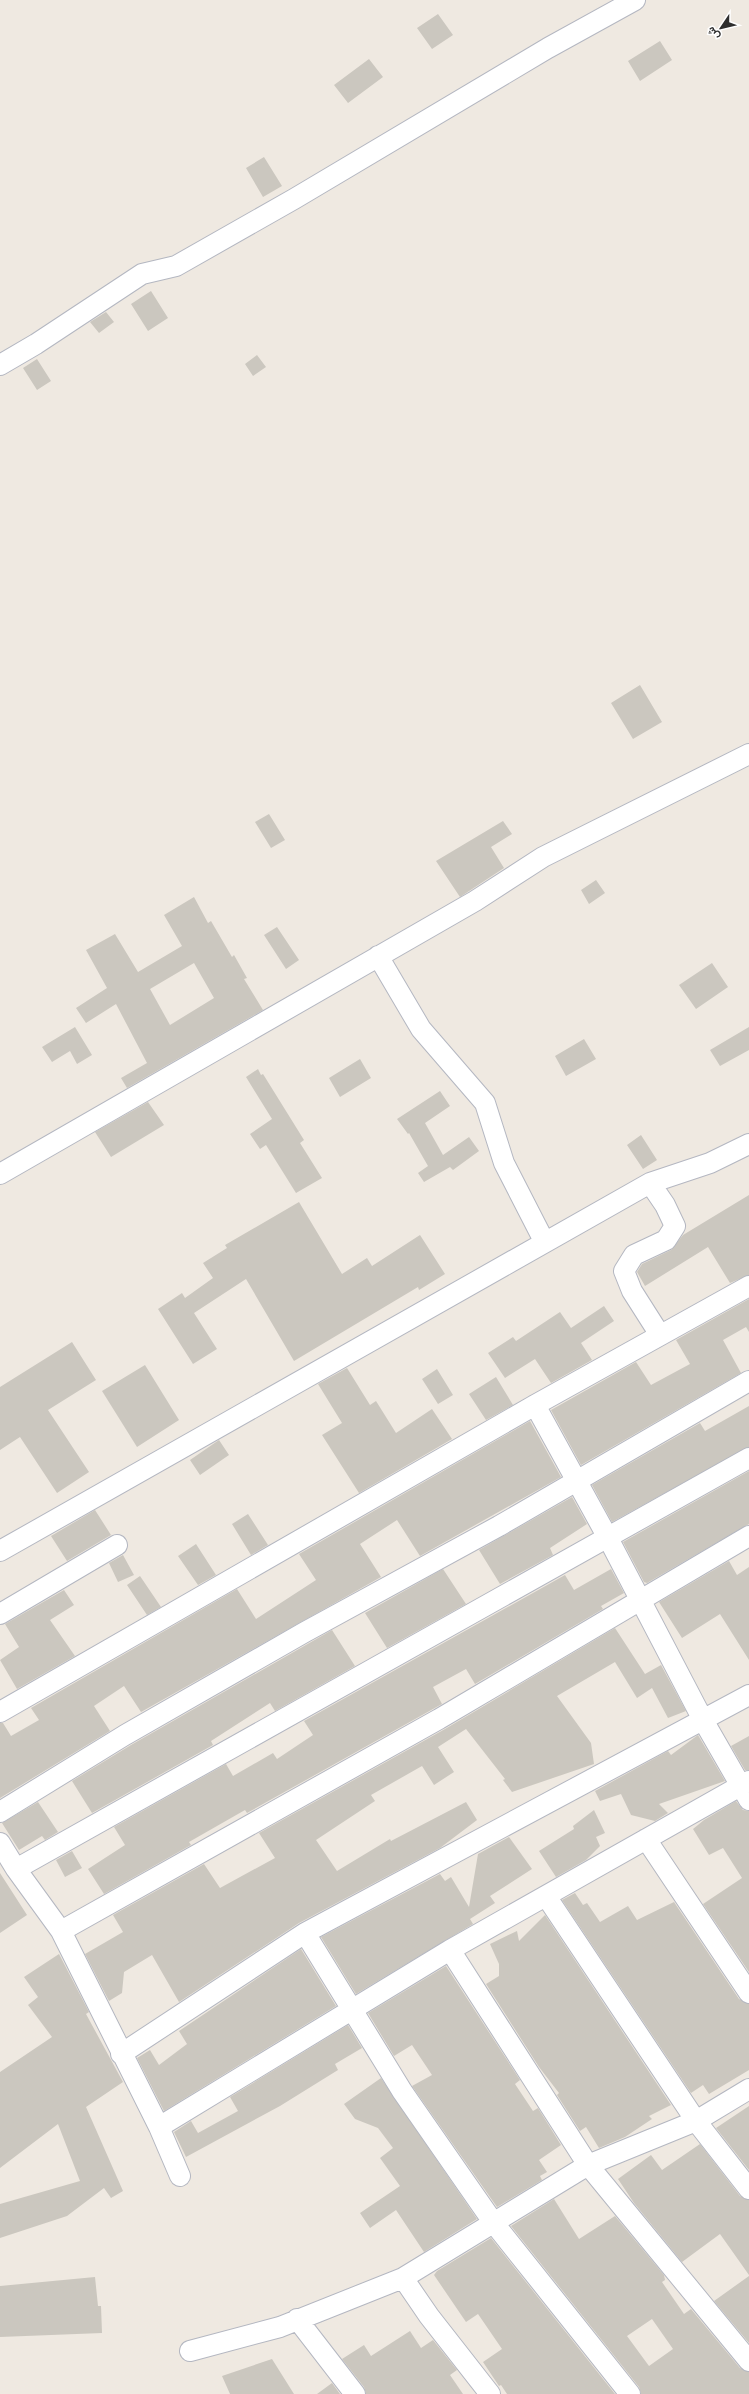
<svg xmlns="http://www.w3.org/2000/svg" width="749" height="2394" viewBox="0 0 749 2394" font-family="Jost,Vazirmatn,sans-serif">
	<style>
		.building { fill: #cbc7bf; fill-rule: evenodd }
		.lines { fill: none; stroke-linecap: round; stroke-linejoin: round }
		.street-casing { stroke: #b4b7c1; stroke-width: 22 }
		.street { stroke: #fff; stroke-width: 20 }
	</style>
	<rect width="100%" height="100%" fill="#efe9e1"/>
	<path class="building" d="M438,14L453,35L432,49L417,28Z
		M660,41L672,60L640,81L628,61Z
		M369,59L383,77L348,103L334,85Z
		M264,157L282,186L263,197L246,168Z
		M151,291L168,318L148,331L131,304Z
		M106,312L114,322L99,333L90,322Z
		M257,355L266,367L253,376L245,364Z
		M37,359L51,381L37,390L23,368Z
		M640,685L662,722L633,739L611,703Z
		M269,814L285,840L271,848L255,822Z
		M503,821L512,834L491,847L504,868L460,897L436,861Z
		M596,880L605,893L589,904L581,890Z
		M194,897L208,923L211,921L232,957L234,955L247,978L244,979L263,1010L127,1088L121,1078L147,1063L116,1004L86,1023L76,1008L107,988L86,950L115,934L138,972L182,946L164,915ZM194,963L214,998L170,1025L150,989Z
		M277,927L299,960L286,969L264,935Z
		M712,963L728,987L696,1009L679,985Z
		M75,1027L92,1055L77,1064L70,1051L52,1062L42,1047Z
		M749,1027V1050L720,1066L710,1050Z
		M584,1039L596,1059L566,1076L555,1056Z
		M360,1059L371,1078L340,1097L329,1078Z
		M258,1069L261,1075L263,1074L304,1140L300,1143L322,1178L296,1193L266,1145L260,1149L250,1134L272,1119L246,1077Z
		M440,1091L450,1106L425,1123L443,1155L469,1137L479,1151L453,1170L450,1167L424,1182L418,1173L428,1166L409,1133L408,1134L397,1119Z
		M148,1102L164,1125L111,1157L95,1132Z
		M641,1135L657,1160L643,1169L627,1145Z
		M749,1195V1275L730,1283L708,1247L645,1286L637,1272L642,1264L671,1250L683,1235Z
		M299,1202L342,1274L367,1258L372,1266L420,1235L445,1274L419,1290L418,1287L294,1361L246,1279L194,1313L217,1349L193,1364L158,1309L182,1293L185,1298L213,1278L203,1263L227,1248L225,1245Z
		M749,1299V1332L746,1327L723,1340L741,1373L581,1465L551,1410L636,1362L651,1385L690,1364L676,1340Z
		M604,1306L614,1321L581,1343L592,1360L551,1383L535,1359L505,1378L488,1353L513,1337L516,1341L560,1312L571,1328Z
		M72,1342L96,1380L48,1410L89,1472L57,1493L20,1437L0,1450V1387Z
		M145,1365L179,1420L137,1447L102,1391Z
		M347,1368L370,1405L376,1401L396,1433L432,1409L452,1439L359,1493L322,1435L342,1423L318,1384Z
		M437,1369L453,1395L438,1404L422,1379Z
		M496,1377L513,1405L486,1420L469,1394Z
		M749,1406V1447L612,1522L592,1485L700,1423L705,1431Z
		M530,1421L561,1477L420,1556L397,1520L360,1544L381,1577L141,1712L124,1686L94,1706L110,1731L0,1798V1723H3L11,1736L39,1720L31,1708L237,1589L256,1619L316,1580L299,1554Z
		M219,1440L229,1455L200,1475L190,1460Z
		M749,1471V1524L647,1583L644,1582L623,1542Z
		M572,1497L587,1524L550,1548L553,1555L500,1584L479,1550Z
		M95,1510L111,1535L67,1561L51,1536Z
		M248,1514L268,1545L251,1555L232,1524Z
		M196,1544L216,1575L198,1585L178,1556Z
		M123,1555L134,1575L118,1582L109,1563Z
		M729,1561L737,1575L749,1567V1660L720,1614L682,1638L659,1602Z
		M443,1569L466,1604L387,1648L365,1613Z
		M611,1569L624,1593L601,1606L603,1609L475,1684L466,1669L433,1687L442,1704L433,1709L247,1813L245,1810L189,1842L191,1845L104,1894L88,1869L125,1845L114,1827L226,1764L233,1776L273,1753L277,1759L313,1735L304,1721L565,1575L574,1590Z
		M140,1576L161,1607L147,1615L127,1585Z
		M64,1590L74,1605L50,1620L75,1656L17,1689L0,1660L19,1647L5,1624Z
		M615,1628L645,1674L661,1665L686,1711L668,1718L652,1688L637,1698L615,1662L557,1696L591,1743L594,1764L512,1792L503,1780L505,1779L466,1729L438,1747L454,1772L434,1785L422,1766L371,1795L375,1801L316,1840L337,1871L390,1839L391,1841L466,1802L477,1820L440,1848L299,1923L179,2002L152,1955L124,1972L122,1993L109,2001L85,1954L123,1932L113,1915L204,1864L220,1888L275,1858L259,1833L445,1729Z
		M332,1630L355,1666L275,1711L270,1703L211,1741L213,1745L92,1813L72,1781L131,1745Z
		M698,1735L725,1781L659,1804L668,1813L655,1821L631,1815L621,1794L600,1801L595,1791L668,1751L671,1755Z
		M749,1736V1770H745L731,1746Z
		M736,1801L743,1810L749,1811V1972L703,1904L742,1878L723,1848L709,1855L693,1829L704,1820Z
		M38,1802L58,1832L45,1840L42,1836L19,1850L2,1823Z
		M594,1810L605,1833L596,1837L600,1846L586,1860L556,1877L539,1851L574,1829L573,1826Z
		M509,1837L532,1869L490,1896L495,1903L470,1919L473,1924L356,1994L321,1937L440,1874L445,1881L451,1877L469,1907L478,1854Z
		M72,1851L82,1868L65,1877L56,1860Z
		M0,1873L27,1915L0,1933Z
		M575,1893L583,1905L587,1903L600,1922L628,1906L637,1920L674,1902L739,1999L749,2004V2070L709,2094L703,2085L691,2093L562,1900Z
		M545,1915L671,2105L649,2116L652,2119L625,2137L599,2148L586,2127L580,2131L557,2095L559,2093L539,2067L486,1984L499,1976V1964L490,1944L517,1931L519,1941Z
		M301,1949L336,2006L164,2111L137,2058L150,2050L159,2065L187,2044L179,2031Z
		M59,1954L89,2012L86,2014L123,2082L86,2107L123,2191L111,2198L104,2188L67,2216L0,2238V2204L80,2181L58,2124L0,2168V2072L52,2037L28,2005L38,1997L24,1977Z
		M446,1966L520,2080L515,2084L533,2111L538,2108L561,2145L539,2160L547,2172L540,2176L542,2180L497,2207L412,2086L432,2075L412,2045L394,2056L368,2013Z
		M348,2025L362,2048L335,2064L338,2070L280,2106L186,2157L174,2132L191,2121L198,2133L238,2111L230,2097Z
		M381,2078L477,2219L424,2252L396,2210L370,2228L360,2213L400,2186L380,2158L393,2148L378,2128L355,2119L344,2104Z
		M749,2106V2170L716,2128Z
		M700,2144L740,2196L749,2200V2275L720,2234L682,2262L634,2203L618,2179L651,2155L662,2170Z
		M554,2199L579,2239L615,2216L664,2275L665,2280L662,2282L684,2314L691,2309L740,2368L749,2372V2394H641L639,2387L511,2226ZM652,2319L673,2349L649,2366L627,2336Z
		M491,2238L615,2394H507L501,2385L499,2386L483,2362L502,2349L478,2314L466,2322L434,2275L437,2271Z
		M749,2276V2343L714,2301Z
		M95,2277L98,2306H101L102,2333L0,2337V2286Z
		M410,2331L421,2348L433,2340L457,2370L450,2375L463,2394H366L364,2387L342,2359L364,2345L371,2356Z
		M272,2359L294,2394H230L222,2376Z
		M332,2383L340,2394H317Z"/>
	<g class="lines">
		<defs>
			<path id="street" d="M0,365L36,344L142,274L176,266L294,199L548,48L635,0
				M378,956L421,1029L485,1103L504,1163L544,1241
				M0,1174L475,901L543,857L749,754
				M650,1183L665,1205L675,1226L666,1240L634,1255L624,1271L632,1291L660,1335
				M535,1405L608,1538L703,1720L749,1800
				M0,1551L650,1183L710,1163L749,1144
				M0,1614L117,1545
				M0,1712L535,1405L749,1286
				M0,1812L125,1735L305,1632L499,1526L749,1381
				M646,1839L749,1993
				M0,1843L16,1869L61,1931L159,2127L180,2176
				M16,1869L749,1458
				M546,1896L696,2121L749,2189
				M61,1931L439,1719L749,1536
				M305,1933L402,2091L493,2222L630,2394
				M450,1950L588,2165L749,2361
				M121,2054L305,1933L749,1695
				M159,2127L450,1950L749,1781
				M403,2278L429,2316L490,2394
				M297,2319L355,2394
				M190,2351L280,2327L403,2278L588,2165L696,2121L749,2089"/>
		</defs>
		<use href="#street" class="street-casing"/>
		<use href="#street" class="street"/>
	</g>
	<g transform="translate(721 28) rotate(235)" stroke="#ffffff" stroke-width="3" paint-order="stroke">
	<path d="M0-3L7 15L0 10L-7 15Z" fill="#2e2e2e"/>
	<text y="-6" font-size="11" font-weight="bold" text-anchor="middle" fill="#2e2e2e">ش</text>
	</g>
</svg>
